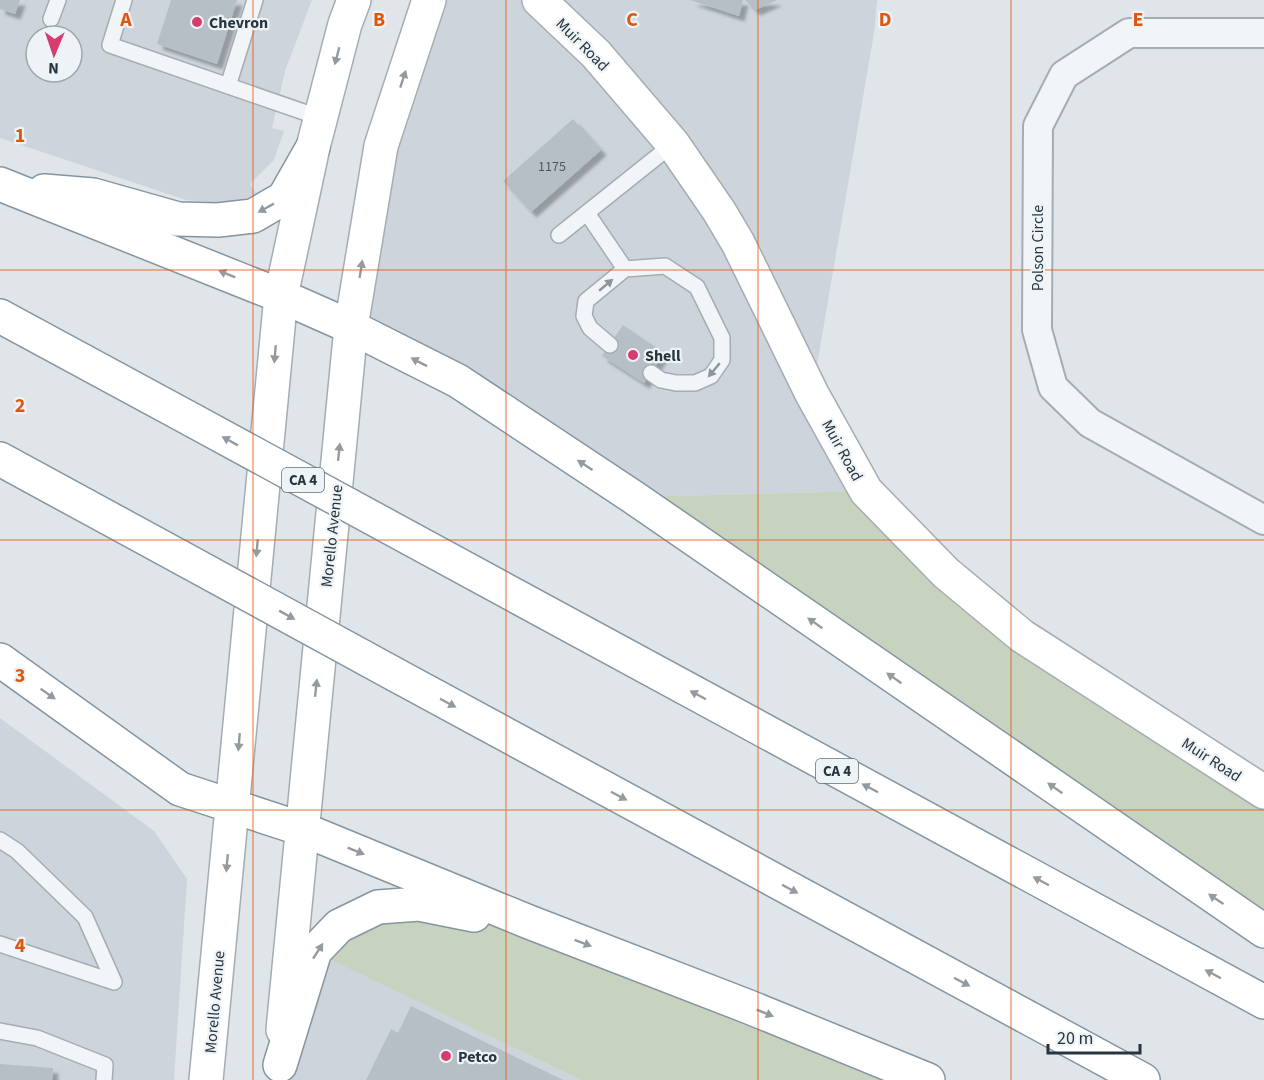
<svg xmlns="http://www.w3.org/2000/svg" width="1264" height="1080" viewBox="0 0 1264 1080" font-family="'Source Sans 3',sans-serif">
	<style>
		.built { fill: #cdd4db; fill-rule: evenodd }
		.green { fill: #c8d3bf }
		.building { fill: #b6bfc6; filter: url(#shadow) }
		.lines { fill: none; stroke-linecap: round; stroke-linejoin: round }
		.lane-casing { stroke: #a4adb3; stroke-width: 18 }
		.street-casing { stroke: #a4adb3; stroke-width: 32 }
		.secondary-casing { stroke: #a4adb3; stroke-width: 36 }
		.highway-casing { stroke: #8595a1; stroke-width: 36 }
		.lane { stroke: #f2f5f7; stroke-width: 15 }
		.street { stroke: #f2f5f7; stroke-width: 28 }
		.secondary { stroke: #fff; stroke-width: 33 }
		.highway { stroke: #fff; stroke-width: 33 }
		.highway-bridge-casing { stroke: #8595a1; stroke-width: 36; stroke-linecap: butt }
		.highway-bridge { stroke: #fff; stroke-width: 33 }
		.oneway { fill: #939aa0 }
		.oneway2 { fill: #8c959c }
		.grid { fill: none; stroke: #de570f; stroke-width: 1.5; stroke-opacity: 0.55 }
		.poi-dot { fill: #d63c6e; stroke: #eef3f6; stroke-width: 2 }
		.labels { text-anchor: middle; stroke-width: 4.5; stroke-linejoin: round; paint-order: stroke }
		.number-label { font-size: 14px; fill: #4b5862 }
		.shield { fill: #eef3f6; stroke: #636e77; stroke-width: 1.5 }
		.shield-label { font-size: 15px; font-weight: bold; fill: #273541 }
		.poi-label { font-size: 16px; font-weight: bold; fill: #273541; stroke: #eef3f6; text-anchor: start }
		.street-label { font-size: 16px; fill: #273541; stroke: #eef3f6 }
		.grid-label { font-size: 20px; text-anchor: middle; font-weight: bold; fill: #de570f; stroke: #eef3f6; stroke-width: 4.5; stroke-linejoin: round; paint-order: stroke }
	</style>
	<defs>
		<filter id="shadow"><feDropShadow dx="5.5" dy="5.5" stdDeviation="1.5" flood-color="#0004"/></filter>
	</defs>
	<rect width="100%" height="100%" fill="#dfe5e9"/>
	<path class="built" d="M0,0H312L285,71L272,128L284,131L274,160L250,184L256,193L236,204L186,200L0,138ZM36,36H72V72H36Z
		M429,0H877L874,33L812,394L866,491L633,497L351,327Z
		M0,718L154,831L187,879L174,1080H0Z
		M315,951L581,1080H278Z"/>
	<path class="green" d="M866,491L946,573L1264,792V931L633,497Z
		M378,907L529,922L928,1080H581L315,952Z"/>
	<path class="building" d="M0,0H20L15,14L0,9Z
		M171,0H237L217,64L157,44Z
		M690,0H743L739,16Z
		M745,0H777L755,10Z
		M573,119L601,150L531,212L503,181Z
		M623,325L664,353L644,383L602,356Z
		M411,1006L563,1080H366L391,1029L398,1033Z
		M0,1064L53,1068L52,1080H0Z"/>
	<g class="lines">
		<defs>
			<path id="lane" d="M124,0L110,45L321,118
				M51,19L58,0
				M228,86L255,0
				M587,213L625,269
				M559,235L673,144
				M610,345L590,328L584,316L586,301L625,269L665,266L697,287L722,338V360L711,376L695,383H676L661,380L651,373
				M0,840L17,851L85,917L114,982
				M0,944L114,982
				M0,1031L37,1038L105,1065L104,1080"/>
			<path id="street" d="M1264,33H1129L1064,75L1038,126L1037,330L1053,387L1090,423L1264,520"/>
			<path id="secondary" d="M539,0L596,54L673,144L719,211L738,243L812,394L866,491L946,573L1022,636L1264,792
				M283,1030L351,327L381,146L429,0
				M206,1080L281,296L313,147L345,24L354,0"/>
			<path id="highway" d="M0,184L281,296L351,327L458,381L633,497L1264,931
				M44,191L93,195L178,219L218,220L253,216L284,198L313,147
				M0,316L194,421
				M0,459L180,557
				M411,539L1264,1002
				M0,660L180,789L302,829L529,922L749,1007L928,1080
				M396,675L1143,1080
				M280,1065L315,951L339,926L378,907L419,904L474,915"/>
		</defs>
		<use href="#lane" class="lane-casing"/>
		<use href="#street" class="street-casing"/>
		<use href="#secondary" class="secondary-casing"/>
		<use href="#highway" class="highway-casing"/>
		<use href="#lane" class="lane"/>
		<use href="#street" class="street"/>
		<use href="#secondary" class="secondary"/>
		<use href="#highway" class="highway"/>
		<defs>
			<path id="highway-bridge" d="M194,421L411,539
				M180,557L396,675"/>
		</defs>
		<use href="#highway-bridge" class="highway-bridge-casing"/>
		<use href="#highway-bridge" class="highway-bridge"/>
	</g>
	<defs><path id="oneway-solid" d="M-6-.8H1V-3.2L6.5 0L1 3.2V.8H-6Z" transform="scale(1.5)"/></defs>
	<g class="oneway">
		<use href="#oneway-solid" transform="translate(337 56) rotate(105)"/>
		<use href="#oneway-solid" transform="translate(403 79) rotate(-72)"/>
		<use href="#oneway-solid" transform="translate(266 208) rotate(151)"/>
		<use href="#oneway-solid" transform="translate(361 269) rotate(-81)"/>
		<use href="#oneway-solid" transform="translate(227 274) rotate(-158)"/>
		<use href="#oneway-solid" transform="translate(275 354) rotate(95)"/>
		<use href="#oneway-solid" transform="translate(419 362) rotate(-153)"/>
		<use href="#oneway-solid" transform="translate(230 441) rotate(-151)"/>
		<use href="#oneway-solid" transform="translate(339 452) rotate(-84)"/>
		<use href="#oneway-solid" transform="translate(585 465) rotate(-147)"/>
		<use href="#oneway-solid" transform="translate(257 548) rotate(95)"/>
		<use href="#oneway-solid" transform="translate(287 615) rotate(29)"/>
		<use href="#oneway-solid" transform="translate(815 623) rotate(-145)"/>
		<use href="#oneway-solid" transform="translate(894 678) rotate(-145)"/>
		<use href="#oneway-solid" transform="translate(316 688) rotate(-84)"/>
		<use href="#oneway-solid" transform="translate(48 694) rotate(35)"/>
		<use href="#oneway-solid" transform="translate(698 695) rotate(-152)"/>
		<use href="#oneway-solid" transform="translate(448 703) rotate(28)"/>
		<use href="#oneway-solid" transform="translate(239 742) rotate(95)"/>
		<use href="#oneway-solid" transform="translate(870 788) rotate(-152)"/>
		<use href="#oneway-solid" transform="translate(1055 788) rotate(-145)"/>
		<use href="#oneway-solid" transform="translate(619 796) rotate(28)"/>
		<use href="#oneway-solid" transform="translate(356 851) rotate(22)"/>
		<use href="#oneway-solid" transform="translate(227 863) rotate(95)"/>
		<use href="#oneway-solid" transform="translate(1041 881) rotate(-152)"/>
		<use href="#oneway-solid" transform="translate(790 889) rotate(28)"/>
		<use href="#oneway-solid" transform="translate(1216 899) rotate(-146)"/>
		<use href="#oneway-solid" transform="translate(583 943) rotate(21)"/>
		<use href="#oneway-solid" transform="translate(318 951) rotate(-57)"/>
		<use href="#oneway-solid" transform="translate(1213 974) rotate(-152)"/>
		<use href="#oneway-solid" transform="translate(962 982) rotate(28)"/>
		<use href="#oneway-solid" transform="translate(765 1013) rotate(22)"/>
	</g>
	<g class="oneway2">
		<use href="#oneway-solid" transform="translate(606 285) rotate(-40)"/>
		<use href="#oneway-solid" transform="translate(714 370) rotate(130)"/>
	</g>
	<path class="grid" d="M253,0V1080M506,0V1080M758,0V1080M1011,0V1080M0,270H1264M0,540H1264M0,810H1264"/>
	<g class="poi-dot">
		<circle cx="197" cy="22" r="6"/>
		<circle cx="633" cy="355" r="6"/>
		<circle cx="446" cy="1056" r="6"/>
	</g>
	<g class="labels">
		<g class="number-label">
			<text x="552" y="171">1175</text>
		</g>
		<g class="shield">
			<rect x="282" y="468" width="42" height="24" rx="4.5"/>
			<rect x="816" y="759" width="42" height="24" rx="4.5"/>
		</g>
		<g class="shield-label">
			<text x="303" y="485">CA 4</text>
			<text x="837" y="776">CA 4</text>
		</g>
		<g class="poi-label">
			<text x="209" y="28">Chevron</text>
			<text x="645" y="361">Shell</text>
			<text x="458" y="1062">Petco</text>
		</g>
		<g class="street-label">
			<text transform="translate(583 44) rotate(45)" y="6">Muir Road</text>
			<text transform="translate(1037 248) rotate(-90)" y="6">Polson Circle</text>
			<text transform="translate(843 450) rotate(61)" y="6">Muir Road</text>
			<text transform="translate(331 536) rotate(-84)" y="6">Morello Avenue</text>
			<text transform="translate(1212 759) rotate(33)" y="6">Muir Road</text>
			<text transform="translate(214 1002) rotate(-85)" y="6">Morello Avenue</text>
		</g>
	</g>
	<g class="grid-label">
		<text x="126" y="26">A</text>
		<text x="379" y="26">B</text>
		<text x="632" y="26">C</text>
		<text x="885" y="26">D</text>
		<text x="1138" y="26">E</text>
		<text x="20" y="142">1</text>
		<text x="20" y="412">2</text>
		<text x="20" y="682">3</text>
		<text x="20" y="952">4</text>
	</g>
	<g transform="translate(54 54) rotate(182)"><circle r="28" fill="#eef3f6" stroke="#9ea7ae" stroke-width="1.5"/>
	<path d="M0-4.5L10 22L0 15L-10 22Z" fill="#d63c6e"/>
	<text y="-9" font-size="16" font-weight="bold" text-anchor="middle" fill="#273541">N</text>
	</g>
	<path d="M1048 1044v9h92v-9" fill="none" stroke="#273541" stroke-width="3"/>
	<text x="1057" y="1044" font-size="18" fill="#273541" stroke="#eef3f6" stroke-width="4.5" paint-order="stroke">20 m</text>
</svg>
